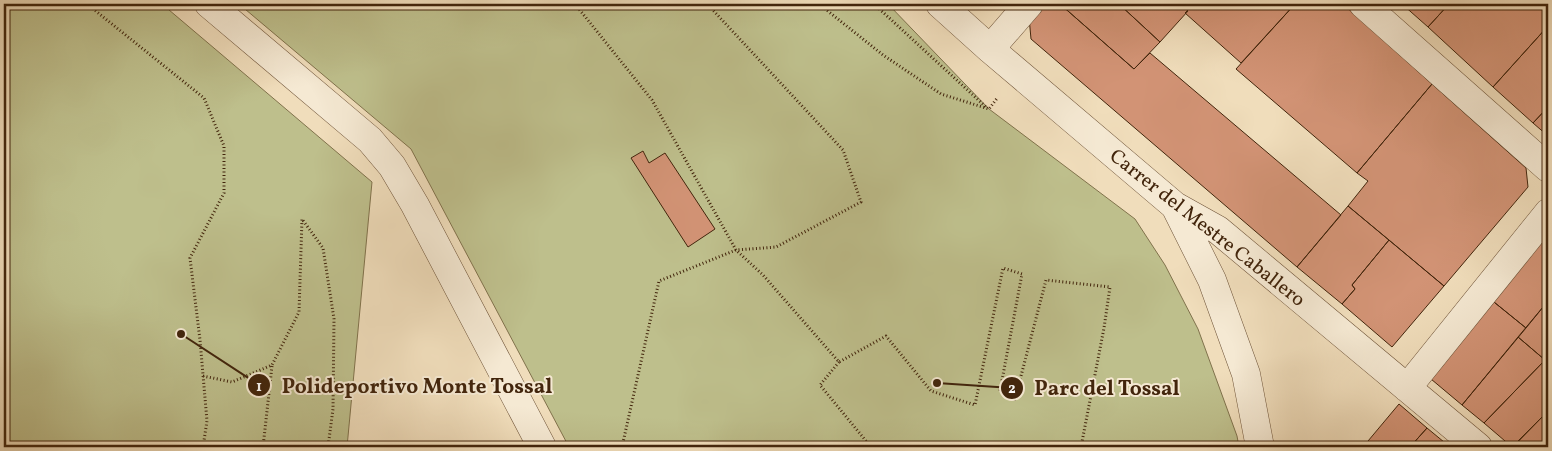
<svg xmlns="http://www.w3.org/2000/svg" width="1552" height="451" viewBox="0 0 1552 451" font-family="Vollkorn,serif">
	<style>
		.green { fill: #bebf8c; stroke: #80724c }
		.building { fill: #d29375; stroke: #42250c }
		.lines { fill: none; stroke-linecap: round; stroke-linejoin: round }
		.minor-casing { stroke: #6e5338; stroke-width: 29 }
		.path { stroke: #42250c; stroke-width: 3; stroke-dasharray: 1 2.5; stroke-linecap: butt }
		.minor { stroke: #f5e9d3; stroke-width: 28 }
		.labels { text-anchor: middle; stroke-width: 4; stroke-linejoin: round; paint-order: stroke }
		.street-label { font-size: 20px; fill: #42250c; stroke: #f5e9d3 }
		.leader { fill: none; stroke: #42250c; stroke-width: 2 }
		.callout-dot { fill: #42250c; stroke: #f5e9d3; stroke-width: 2 }
		.mark-label { font-size: 15px; text-anchor: middle; font-weight: bold; fill: #fff }
		.callout-label { font-size: 21px; text-anchor: middle; font-weight: bold; fill: #42250c; stroke: #f5e9d3; stroke-width: 4; stroke-linejoin: round; paint-order: stroke }
	</style>
	<rect width="100%" height="100%" fill="#f0ddbb"/>
	<filter id="stains"><feTurbulence type="fractalNoise" baseFrequency=".004" numOctaves="4"/><feColorMatrix values="0 0 0 0 .2 0 0 0 0 .09 0 0 0 0 .02 0 0 0 .5 -.17"/></filter>
	<radialGradient id="worn" r=".72"><stop offset=".6" stop-color="#630" stop-opacity="0"/><stop offset="1" stop-color="#630" stop-opacity=".3"/></radialGradient>
	<path class="green" d="M4,4H162L372,182L347,447H4Z
		M239,4H888L989,109L1135,219L1165,265L1198,329L1237,436L1239,447H569L411,149Z"/>
	<path class="building" d="M1041,4H1060L1134,69L1150,53L1341,215L1297,267L1031,39L1029,17Z
		M1060,4H1119L1160,42L1134,69Z
		M1119,4H1180L1188,11L1160,42Z
		M1194,4H1295L1241,63L1185,13Z
		M1295,4H1343L1432,84L1357,173L1236,69Z
		M1402,4H1449L1428,27Z
		M1449,4H1548V26L1493,87L1428,27Z
		M1548,26V107L1533,123L1493,87Z
		M1432,84L1526,168L1528,187L1444,286L1348,206L1368,181L1357,173Z
		M1548,107V136L1533,123Z
		M643,151L649,163L665,153L715,229L688,247L631,158Z
		M1348,206L1389,240L1352,285L1355,289L1342,304L1297,267Z
		M1548,229V301L1526,328L1489,298Z
		M1389,240L1444,286L1392,347L1342,304L1355,289L1352,285Z
		M1489,298L1526,328L1462,405L1425,374Z
		M1548,301V356L1545,360L1518,337Z
		M1518,337L1545,360L1484,423L1462,405Z
		M1545,360L1548,363V411L1512,447L1484,423Z
		M1399,404L1427,428L1410,447H1363Z
		M1548,411V447H1513Z
		M1427,428L1450,447H1410Z"/>
	<g class="lines">
		<defs>
			<path id="minor" d="M209,4L370,140L392,166L415,205L542,447
				M940,4L990,49L1175,206L1218,230L1478,447
				M1363,4L1548,168
				M990,49L1029,4
				M1175,206L1212,280L1246,374L1260,447
				M1407,388L1548,213"/>
		</defs>
		<use href="#minor" class="minor-casing"/>
		<path class="path" d="M87,4L204,98L224,146V193L190,258L200,340L207,421L203,447
			M575,4L652,100L736,250L776,247L861,202L843,150L710,7
			M819,4L883,55L941,94L989,109L998,97
			M874,4L986,107
			M839,362L820,385L871,447
			M203,376L232,382L272,365L299,312L302,219L323,248L334,319L333,409L328,447
			M263,447L272,366
			M622,447L659,281L736,250L763,275L839,362L886,336L931,391L975,405L1003,268L1022,274L1000,391L1015,399L1046,280L1110,287L1104,328L1081,447"/>
		<use href="#minor" class="minor"/>
	</g>
	<g class="labels">
		<g class="street-label">
			<text transform="translate(1208 227) rotate(38)" y="7">Carrer del Mestre Caballero</text>
		</g>
	</g>
	<path class="leader" d="M181 334L259 385M937 383L1012 388"/>
	<g class="callout-dot">
		<circle cx="181" cy="334" r="5"/>
		<circle cx="937" cy="383" r="5"/>
		<circle cx="259" cy="385" r="12"/>
		<circle cx="1012" cy="388" r="12"/>
	</g>
	<g class="mark-label">
		<text x="259" y="391">1</text>
		<text x="1012" y="393">2</text>
	</g>
	<g class="callout-label">
		<text x="417" y="393">Polideportivo Monte Tossal</text>
		<text x="1107" y="395">Parc del Tossal</text>
	</g>
	<rect width="1552" height="451" fill="none" stroke="#f0ddbb" stroke-width="20"/>
	<rect x="5" y="5" width="1542" height="441" fill="none" stroke="#42250c" stroke-width="2.5"/>
	<rect x="10" y="10" width="1532" height="431" fill="none" stroke="#42250c"/>
	<rect width="100%" height="100%" filter="url(#stains)"/>
	<rect width="100%" height="100%" fill="url(#worn)"/>
</svg>
